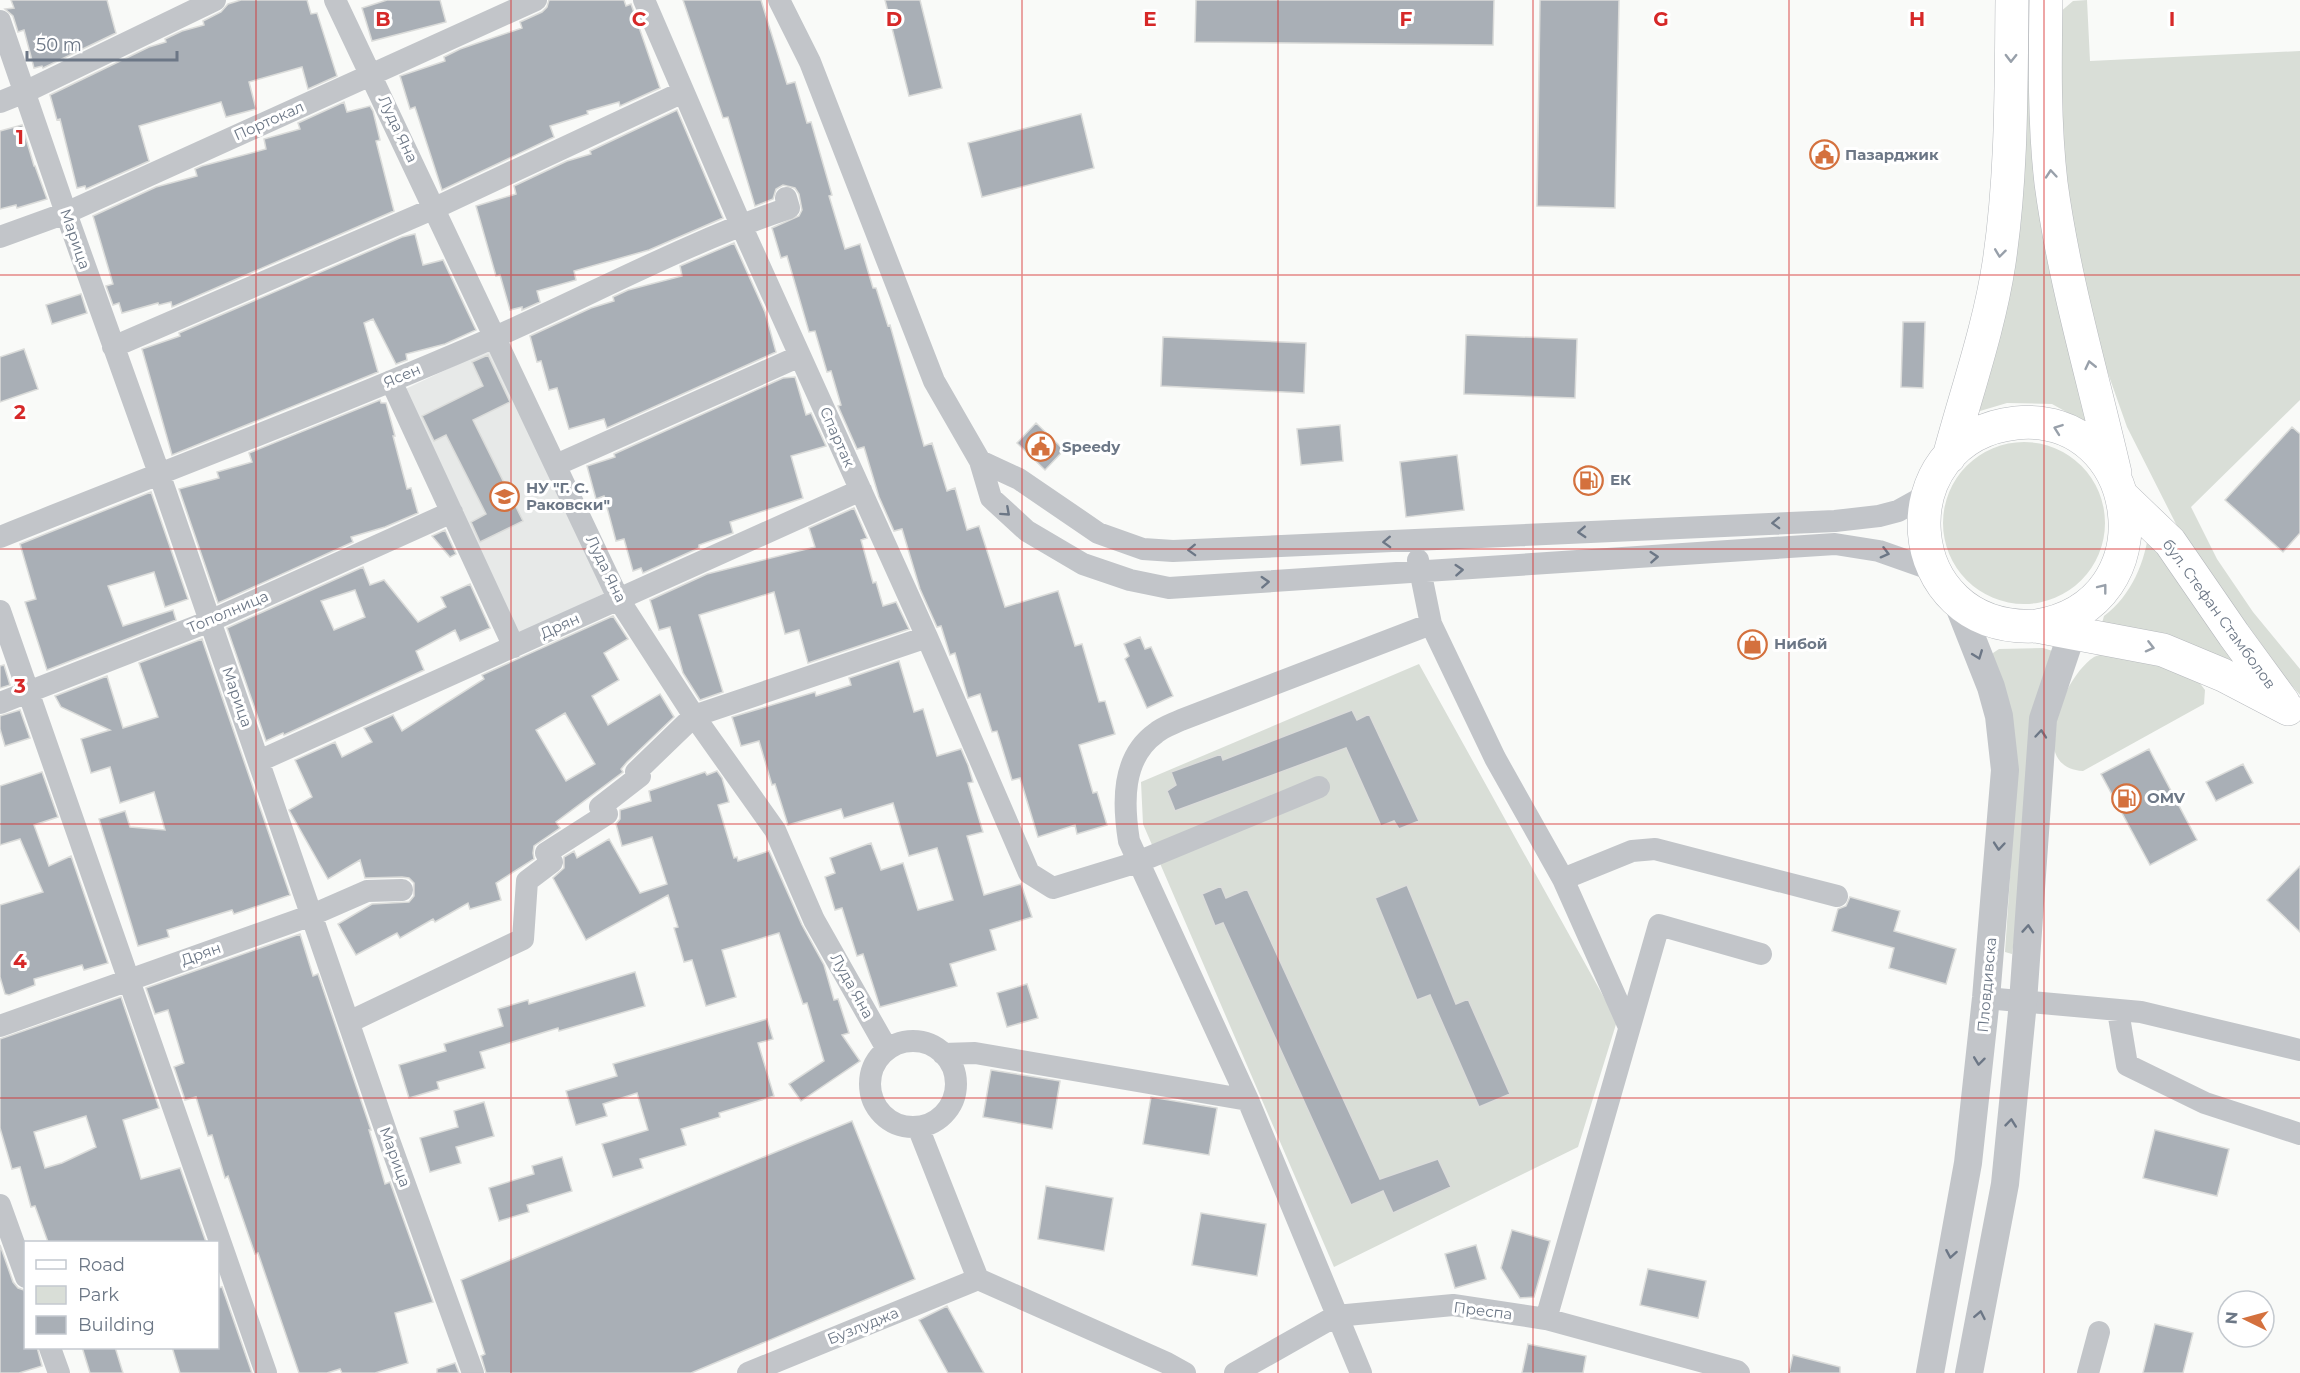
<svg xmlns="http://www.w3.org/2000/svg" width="2300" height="1373" viewBox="0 0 2300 1373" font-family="Montserrat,sans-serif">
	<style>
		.built { fill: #e7e9e8 }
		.green { fill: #d9ded7 }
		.building { fill: #a9afb6; stroke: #dbdcda; stroke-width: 1.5; fill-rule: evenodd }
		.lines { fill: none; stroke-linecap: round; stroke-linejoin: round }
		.primary-casing { stroke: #b6b9bd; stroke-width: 34 }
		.minor { stroke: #c2c5c9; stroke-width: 22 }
		.tertiary { stroke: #c2c5c9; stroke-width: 28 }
		.primary { stroke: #fff; stroke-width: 33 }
		.oneway { stroke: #98a0aa }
		.oneway2 { stroke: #6c7786 }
		.grid { fill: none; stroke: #d62828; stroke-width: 1.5; stroke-opacity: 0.55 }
		.labels { text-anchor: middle; stroke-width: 6; stroke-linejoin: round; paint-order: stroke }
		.street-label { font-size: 15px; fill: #6c7786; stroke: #fff }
		.poi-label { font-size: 15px; font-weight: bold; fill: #6c7786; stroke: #fff; text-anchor: start }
		.grid-label { font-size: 20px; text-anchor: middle; font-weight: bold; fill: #d62828; stroke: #fff; stroke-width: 6; stroke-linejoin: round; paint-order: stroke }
	</style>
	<rect width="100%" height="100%" fill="#f9faf8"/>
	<path class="built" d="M490,349L605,593L516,635L401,391Z"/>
	<path class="green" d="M2025,0H2035L2090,425L2052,404L2007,403L1970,414Z
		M2087,0L2090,61L2300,51V400L2191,507L2217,559L2253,612L2300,669V695L2288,681L2180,532L2127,427L2092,328L2060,153L2059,13L2073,1Z
		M1943 523a81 81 0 1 1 162 0a81 81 0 1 1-162 0Z
		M2149,528L2239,667L2102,623L2104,616C2131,596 2146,561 2149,528Z
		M2043,648L2056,652L2012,954L2005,952L2011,862L1992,660L1993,653L1999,649Z
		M2131,654L2195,677L2205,690L2204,704L2083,771C2025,768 2064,676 2094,657C2103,652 2121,655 2131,654Z
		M1419,664L1617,1021L1578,1147L1334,1267L1143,824L1141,782Z"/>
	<path class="building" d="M11,0H107L116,33L43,68L42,66L34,68L24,30L18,32L13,16L5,9L14,8Z
		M241,0H307L311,14L317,13L337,76L308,89L302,67L249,82L256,109L226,117L221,102L139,126L149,161L86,189L85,186L77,188L60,119L57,120L50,95L149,47L166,42L165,39L182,31L204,25L203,21L221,12L228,4Z
		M387,0H440L446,22L372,41L362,8Z
		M549,0H624L626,6L631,4L660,88L620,106L619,102L587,111L588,114L550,126L554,137L442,190L415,107L410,109L400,76L445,61L444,57L460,49L522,28L520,22L542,12L547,7Z
		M683,0H761L787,84L795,82L807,123L811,122L832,195L829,196L845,249L860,244L873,288H876L888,326L890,325L924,446L932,443L947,491L955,488L967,530L979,526L1005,607L1058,591L1075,646L1082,644L1099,702L1105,701L1115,734L1079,745L1093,793L1097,792L1107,825L1077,834L1075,825L1038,837L1020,778L1012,780L997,731L992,732L980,694L968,698L955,653L950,655L941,626L937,627L920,589L902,529L894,531L879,497L864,447L857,449L838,406L841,405L831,371L827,372L815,331L809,332L787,256L781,258L772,228L799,216L802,210L799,194L795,188L783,185L776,189L773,199L755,206L728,117L723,118Z
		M885,0H920L942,88L909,96Z
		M1196,0H1494L1493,45L1195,42Z
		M1540,0H1619L1615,208L1537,206Z
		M344,102L347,112L370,106L373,111L380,140L376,141L394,211L172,307L171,302L159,305L158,303L122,313L119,303L113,305L106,286L113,284L93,216L156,187L197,176L195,169L202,166L266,149L264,139L300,129L298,123Z
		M677,110L723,218L649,250L574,271L576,280L537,291L540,302L522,310V307L510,310L500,275L496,276L476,206L516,194L514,186L567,161L591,154L590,151Z
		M1081,114L1094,168L982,197L968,143Z
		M22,125L34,166H35L47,199L17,208L16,205L0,209V131Z
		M415,234L423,265L443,260L476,330L445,344L406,354L407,360L396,364L373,319L364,323L378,372L172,455L142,349L180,336L179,333L402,237Z
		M734,243L765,312L776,352L607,428L604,419L569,429L557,388L549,390L541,361L537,362L530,336L591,308L614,301L613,297L628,290L682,276L680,266Z
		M81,294L87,313L52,324L46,305Z
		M1903,322H1925L1923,388L1901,387Z
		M1466,335L1577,339L1575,398L1464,394Z
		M1163,337L1306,343L1304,393L1161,386Z
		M24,349L38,389L0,402V357Z
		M488,355L510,402L473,420L523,521L480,542L471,522L486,514L446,435L434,441L422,416L483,386L472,362Z
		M795,377L806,415L811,413L826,446L791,456L803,498L730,522L733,533L699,545V548L643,573L641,568L633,571L624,539L616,541L604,496L596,499L587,466L615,457L614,454L783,378Z
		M380,400L381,403H386L395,436H393L407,489L411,488L418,513L385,527L351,537L353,542L218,603L179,489L219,478L217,472L252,462L249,453Z
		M1036,423L1064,450L1045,470L1017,443Z
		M1340,425L1343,461L1301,465L1297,429Z
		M2292,427L2300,434V533L2283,552L2225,500Z
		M1457,455L1464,510L1406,517L1400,462Z
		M151,492L188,599L165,607L154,572L108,586L123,626L173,610L176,620L47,670L25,602L36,599L20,544Z
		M854,508L867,538L861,540L873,583L876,582L883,606L896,602L909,629L808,663L799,630L785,634L774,592L699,615L723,692L700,700L683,673L670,627L659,630L650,600L707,574L815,547L809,528Z
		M445,530L456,554L450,557L432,536Z
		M363,567L370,585L384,580L418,622L446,607L441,597L470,584L490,628L460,641L455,630L416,651L424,670L284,735L283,733L266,741L227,628ZM355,590L365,617L334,630L321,601Z
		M613,616L628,639L604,653L619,680L592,696L608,725L660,694L674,717L627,762L621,769L623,772L556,822L560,828L534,846L533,853L534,859L496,883L501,900L470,909L468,903L435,922L433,919L400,938L397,933L356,955L338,924L372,904L409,902L414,896V883L409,878L402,877L365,878L360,860L328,879L289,810L312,797L295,760L335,742L342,757L372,742L364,728L393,715L402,731L484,679L482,675ZM565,713L595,764L566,781L536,730Z
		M1140,637L1145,649L1151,647L1173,696L1147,708L1125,659L1129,656L1124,644Z
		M202,639L290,895L234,914L232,910L167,930L169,937L138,946L99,819L125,811L130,827L165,830L154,792L120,803L110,767L91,773L81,739L110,730L61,707L55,696L107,676L123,728L158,717L139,663Z
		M899,661L914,712L923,709L937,756L961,749L968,765L973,782L968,783L983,832L967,836L984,895L1021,884L1032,917L990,930L996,950L950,964L957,986L880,1007L863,954L857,956L842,908L835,910L825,877L835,873L830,858L871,843L881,870L903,863L918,910L953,900L937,848L909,856L893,803L844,818L841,809L788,825L775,784L772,785L759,741L741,746L732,717L815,692L816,696L851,685L849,678Z
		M4,665L10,685L0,688V666Z
		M20,710L30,738L5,746L0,729V716Z
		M1352,710L1357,720L1369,714L1419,821L1399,829L1394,821L1381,826L1346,748L1175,811L1167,791L1176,785L1171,772L1221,754L1223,760Z
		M2149,749L2197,840L2150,865L2101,774Z
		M2243,764L2253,783L2216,801L2206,782Z
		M717,771L722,778L729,802L718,805L734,858L737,857L738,861L769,851L802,925L824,965L834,1000L838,999L849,1033L842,1035L860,1061L801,1101L789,1084L824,1061L807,1003L803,1004L779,933L722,950L736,997L706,1006L692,960L684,962L674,928L678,927L668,895L586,940L553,878L564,868V857L574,851L577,858L609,839L640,893L667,884L652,837L622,846L616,824L620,819V810L651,801L649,791L705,772L707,775Z
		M42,772L58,817L34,825L49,866L71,856L108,963L84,970L82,965L34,979L35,985L9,995L5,994L0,977V905L43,892L20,839L0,845V786Z
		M2300,866V932L2267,900Z
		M1407,885L1456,1004L1468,999L1510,1094L1479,1107L1430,995L1417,1000L1375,898Z
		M1221,886L1226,898L1247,889L1380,1179L1438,1159L1451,1187L1393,1213L1383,1191L1351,1205L1223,923L1215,926L1202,894Z
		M1850,897L1900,911L1894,931L1956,949L1946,984L1889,968L1894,948L1832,931L1838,909L1846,906Z
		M300,934L313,976L318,974L371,1130H369L385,1184L390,1182L433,1302L395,1313L408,1363L375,1373H342L340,1369L327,1373H299L258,1253L255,1254L228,1176L225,1178L212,1135L208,1136L196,1097L185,1100L174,1067L184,1063L168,1010L155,1014L146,988Z
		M635,972L645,1006L559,1031L558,1028L480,1052L485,1068L437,1082L439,1089L409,1098L399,1065L446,1051L444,1044L503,1026L498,1009L528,1000L529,1004Z
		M1027,984L1038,1018L1007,1027L997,993Z
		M121,997L159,1108L123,1120L141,1179L180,1168L206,1242H48L35,1206L31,1207L20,1167L12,1169L0,1128V1039ZM86,1116L96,1147L62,1163L45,1168L34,1132Z
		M767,1019L773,1039L758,1043L774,1096L719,1113L720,1117L681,1129L686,1145L640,1159L643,1168L613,1177L602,1144L648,1130L637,1093L603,1104L607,1116L576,1125L566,1091L617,1076L613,1064Z
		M991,1070L1060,1081L1052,1129L983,1117Z
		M1151,1097L1217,1108L1209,1155L1143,1144Z
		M484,1102L494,1136L456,1147L461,1163L430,1172L420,1138L458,1127L454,1111Z
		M852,1121L915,1279L691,1373H486L481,1356L485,1354L461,1280Z
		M2155,1130L2229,1149L2217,1196L2143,1178Z
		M562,1157L572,1191L527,1205L529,1212L499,1221L489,1188L534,1174L532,1166Z
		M1046,1186L1113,1198L1104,1251L1038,1239Z
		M1201,1213L1266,1224L1257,1276L1192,1265Z
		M1512,1230L1550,1241L1534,1297L1520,1298L1501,1268Z
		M0,1245L13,1282L18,1288L24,1290L26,1296V1347H37L42,1366L19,1373H0Z
		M1476,1245L1486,1279L1455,1288L1445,1254Z
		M1648,1269L1706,1281L1698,1318L1640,1305Z
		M222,1287L252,1373H180L172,1347H218V1288Z
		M947,1306L984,1373H948L919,1320Z
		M2155,1324L2193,1333L2183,1373H2143Z
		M1528,1344L1586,1356L1583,1373H1522Z
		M82,1347H115L123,1373H90Z
		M1793,1355L1840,1367V1373H1789Z
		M455,1363L459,1373H437V1369Z"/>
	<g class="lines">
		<defs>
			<path id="primary" d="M2046,0C2045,61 2044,122 2051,183C2064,281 2093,377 2115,473
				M1949,457C1966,393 1989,329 1999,263C2012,176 2011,88 2012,0
				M2122,496L2170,542L2234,635L2283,702
				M2036,626C2171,605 2143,410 2016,423C1885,437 1896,633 2036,626L2163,650L2223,675L2288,709"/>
		</defs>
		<use href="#primary" class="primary-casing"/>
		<path class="minor" d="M335,0L619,600L694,716L775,830L814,920L887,1049
			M644,0L741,225L927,637L1029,873L1053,888L1138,862L1319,787
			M779,0L810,62L934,381L980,461L991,498L1027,531L1083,564L1130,580L1169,588L1835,544L1879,551L1933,570
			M0,21L66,213L159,473L390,1143L473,1373
			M0,102L25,92L215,0
			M0,237L66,213L536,0
			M113,347L435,208L683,92
			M391,381L514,647
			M980,461L1019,479L1098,533L1143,549L1173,551L1835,521L1879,516L1898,511L1927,495
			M556,465L800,356
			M0,537C165,471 332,408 495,337C593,294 688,242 789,208L786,198
			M1418,560L1431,624L1495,758L1563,879L1629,1027
			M0,611L266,1373
			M0,703L210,621L452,512
			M259,761L861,490
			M1563,879L1632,851L1655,849L1837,896
			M1986,998L2141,1012L2300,1050
			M2118,1011L2127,1065L2205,1103L2300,1134
			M349,1022L523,939L527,881L552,862L546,853L607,814L600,807L640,776L636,772L694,716L927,637
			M0,1026L312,915L367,891L402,890
			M870 1084a43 43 0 1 1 86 0a43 43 0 1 1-86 0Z
			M943,1054L975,1053L1248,1100
			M918,1127L978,1279L1167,1363L1185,1373
			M0,1205L26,1277
			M1546,1319L1659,925L1761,954
			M50,1348L59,1373
			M748,1373L978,1279
			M1235,1373L1336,1316L1453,1305L1546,1319L1737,1371L1739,1373
			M1361,1373L1248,1100L1129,841C1123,804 1121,758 1156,733C1163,727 1173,724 1181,720L1431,624
			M2088,1373L2099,1332"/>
		<path class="tertiary" d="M1930,1373L1968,1163L1986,998L2005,770L1999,716L1991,687L1957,601
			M1969,1373L2005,1184L2023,1002L2043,719L2079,612"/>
		<use href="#primary" class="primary"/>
	</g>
	<defs><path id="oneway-chevron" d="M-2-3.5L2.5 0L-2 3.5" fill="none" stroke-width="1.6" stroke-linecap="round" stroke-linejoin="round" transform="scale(1.5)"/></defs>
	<g class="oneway">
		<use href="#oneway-chevron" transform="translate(2011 58) rotate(91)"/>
		<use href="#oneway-chevron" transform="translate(2051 174) rotate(-95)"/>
		<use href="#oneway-chevron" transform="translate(2000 253) rotate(97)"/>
		<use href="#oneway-chevron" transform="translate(2090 365) rotate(-103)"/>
		<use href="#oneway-chevron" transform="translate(2058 429) rotate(-160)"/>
		<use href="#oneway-chevron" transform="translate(2103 588) rotate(-52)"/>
		<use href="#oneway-chevron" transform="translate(2150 647) rotate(14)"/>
	</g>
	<g class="oneway2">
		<use href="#oneway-chevron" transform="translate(1006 512) rotate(42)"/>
		<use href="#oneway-chevron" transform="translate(1776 523) rotate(178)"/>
		<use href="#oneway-chevron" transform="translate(1582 532) rotate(177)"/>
		<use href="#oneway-chevron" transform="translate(1387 542) rotate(178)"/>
		<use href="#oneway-chevron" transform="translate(1192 550) rotate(178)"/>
		<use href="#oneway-chevron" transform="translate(1885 553) rotate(15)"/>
		<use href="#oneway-chevron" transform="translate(1654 557) rotate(-4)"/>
		<use href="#oneway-chevron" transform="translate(1459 570) rotate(-4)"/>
		<use href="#oneway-chevron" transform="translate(1265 582) rotate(-3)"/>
		<use href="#oneway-chevron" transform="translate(1978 655) rotate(69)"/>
		<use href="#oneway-chevron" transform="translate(2041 734) rotate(-85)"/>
		<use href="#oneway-chevron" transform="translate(1999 846) rotate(95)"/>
		<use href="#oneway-chevron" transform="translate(2028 929) rotate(-86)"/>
		<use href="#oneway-chevron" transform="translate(1979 1061) rotate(97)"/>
		<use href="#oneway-chevron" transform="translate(2011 1123) rotate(-84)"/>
		<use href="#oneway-chevron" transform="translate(1951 1254) rotate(100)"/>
		<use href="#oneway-chevron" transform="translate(1980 1315) rotate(-79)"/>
	</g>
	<path class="grid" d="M256,0V1373M511,0V1373M767,0V1373M1022,0V1373M1278,0V1373M1533,0V1373M1789,0V1373M2044,0V1373M0,275H2300M0,549H2300M0,824H2300M0,1098H2300"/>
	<defs>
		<symbol id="civic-ring" viewBox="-11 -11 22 22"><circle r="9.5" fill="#fff" stroke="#d4713e" stroke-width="1.5"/><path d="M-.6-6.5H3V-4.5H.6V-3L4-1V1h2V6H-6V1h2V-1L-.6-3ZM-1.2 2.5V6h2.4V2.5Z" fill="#d4713e"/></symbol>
		<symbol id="fuel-ring" viewBox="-11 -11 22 22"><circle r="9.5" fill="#fff" stroke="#d4713e" stroke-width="1.5"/><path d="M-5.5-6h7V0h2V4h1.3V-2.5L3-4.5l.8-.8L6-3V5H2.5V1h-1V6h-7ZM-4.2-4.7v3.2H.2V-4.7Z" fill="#d4713e"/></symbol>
		<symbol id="school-ring" viewBox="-11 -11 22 22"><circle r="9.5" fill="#fff" stroke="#d4713e" stroke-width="1.5"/><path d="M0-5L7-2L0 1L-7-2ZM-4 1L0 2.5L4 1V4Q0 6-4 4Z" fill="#d4713e"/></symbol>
		<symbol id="shop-ring" viewBox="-11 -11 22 22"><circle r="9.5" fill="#fff" stroke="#d4713e" stroke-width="1.5"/><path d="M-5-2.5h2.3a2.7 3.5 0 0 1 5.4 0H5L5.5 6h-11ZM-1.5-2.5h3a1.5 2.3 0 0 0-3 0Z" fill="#d4713e"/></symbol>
	</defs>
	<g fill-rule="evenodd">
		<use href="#civic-ring" x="1808" y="138" width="33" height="33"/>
		<use href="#civic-ring" x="1024" y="430" width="33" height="33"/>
		<use href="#fuel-ring" x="1572" y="464" width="33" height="33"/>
		<use href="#school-ring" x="488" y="480" width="33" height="33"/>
		<use href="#shop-ring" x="1736" y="628" width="33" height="33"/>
		<use href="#fuel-ring" x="2110" y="782" width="33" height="33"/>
	</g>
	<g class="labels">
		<g class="street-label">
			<text transform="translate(269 121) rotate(-24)" y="5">Портокал</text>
			<text transform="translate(398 129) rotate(65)" y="5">Луда Яна</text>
			<text transform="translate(75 239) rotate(71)" y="5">Марица</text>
			<text transform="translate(402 376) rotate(-23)" y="5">Ясен</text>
			<text transform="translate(837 437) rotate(66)" y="5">Спартак</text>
			<text transform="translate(606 569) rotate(64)" y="5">Луда Яна</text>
			<text transform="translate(228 612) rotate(-23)" y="5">Тополница</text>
			<text transform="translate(2219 614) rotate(54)" y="5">бул. Стефан Стамболов</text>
			<text transform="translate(560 626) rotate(-24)" y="5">Дрян</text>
			<text transform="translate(237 697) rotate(71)" y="5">Марица</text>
			<text transform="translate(201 954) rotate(-19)" y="5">Дрян</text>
			<text transform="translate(1987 985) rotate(-85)" y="5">Пловдивска</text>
			<text transform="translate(852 986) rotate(61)" y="5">Луда Яна</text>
			<text transform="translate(395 1157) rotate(70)" y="5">Марица</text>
			<text transform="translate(1483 1311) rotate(7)" y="5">Преспа</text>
			<text transform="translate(863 1326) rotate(-22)" y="5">Бузлуджа</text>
		</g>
		<g class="poi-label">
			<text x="1845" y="160">Пазарджик</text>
			<text x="1062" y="452">Speedy</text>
			<text x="1610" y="485">ЕК</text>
			<text x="526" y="493">НУ "Г. С.<tspan x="526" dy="17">Раковски"</tspan></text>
			<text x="1774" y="649">Нибой</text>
			<text x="2147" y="803">OMV</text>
		</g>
	</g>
	<g class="grid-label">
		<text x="383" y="26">B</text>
		<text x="639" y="26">C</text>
		<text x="894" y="26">D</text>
		<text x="1150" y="26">E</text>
		<text x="1406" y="26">F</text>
		<text x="1661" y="26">G</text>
		<text x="1917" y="26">H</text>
		<text x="2172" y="26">I</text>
		<text x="20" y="144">1</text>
		<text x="20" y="419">2</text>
		<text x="20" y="693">3</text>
		<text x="20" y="968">4</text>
	</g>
	<rect x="24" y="1241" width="195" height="108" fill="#ffffff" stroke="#c4c9cf" stroke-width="1.5"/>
	<rect x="36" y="1260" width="30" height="9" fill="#ffffff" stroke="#c4c9cf" stroke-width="1.5"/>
	<text x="78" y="1271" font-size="18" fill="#6c7786">Road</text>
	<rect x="36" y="1286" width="30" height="18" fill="#d9ded7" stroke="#c4c9cf" stroke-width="1.5"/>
	<text x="78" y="1301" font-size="18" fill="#6c7786">Park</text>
	<rect x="36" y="1316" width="30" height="18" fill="#a9afb6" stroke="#c4c9cf" stroke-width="1.5"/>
	<text x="78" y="1331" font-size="18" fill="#6c7786">Building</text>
	<g transform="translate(2246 1319) rotate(275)"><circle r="28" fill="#ffffff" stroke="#c4c9cf" stroke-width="1.5"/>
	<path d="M0-4.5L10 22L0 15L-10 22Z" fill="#d4713e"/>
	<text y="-9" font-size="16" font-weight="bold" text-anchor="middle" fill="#6c7786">N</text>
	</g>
	<path d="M27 51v9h150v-9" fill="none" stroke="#6c7786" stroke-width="3"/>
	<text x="36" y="51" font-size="18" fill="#6c7786" stroke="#ffffff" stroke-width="4.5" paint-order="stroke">50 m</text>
</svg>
